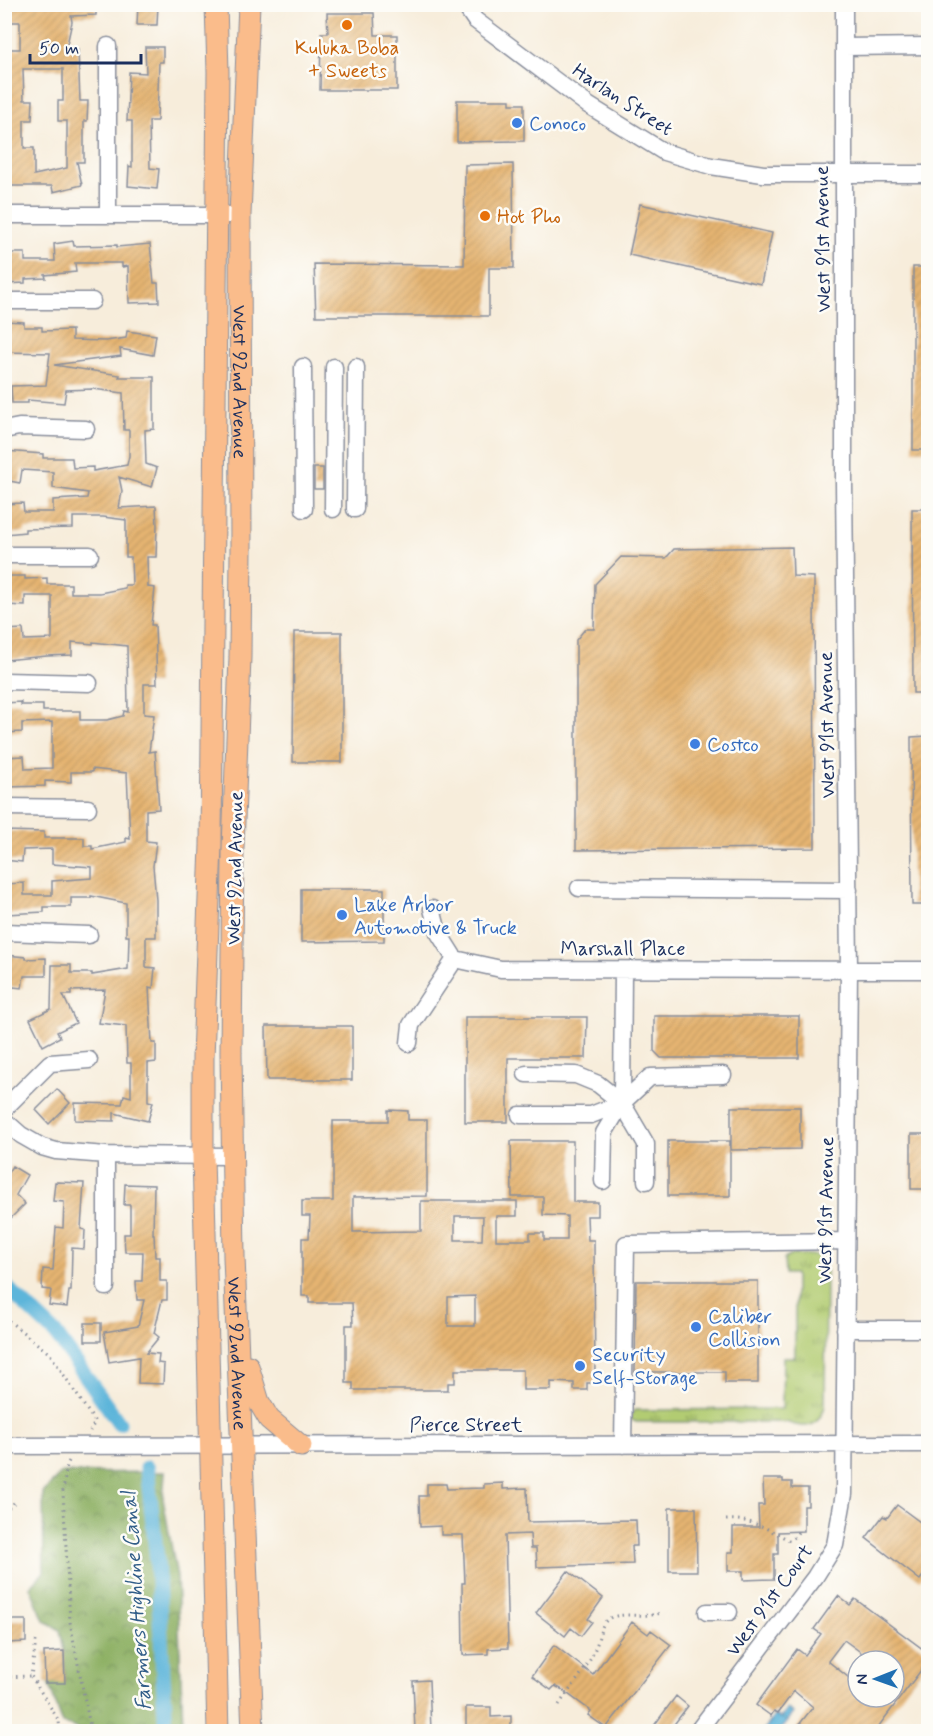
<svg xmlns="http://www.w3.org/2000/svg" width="933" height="1736" viewBox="0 0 933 1736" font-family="Mynerve,sans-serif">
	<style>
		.grass { fill: url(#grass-tufts); stroke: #667e68; stroke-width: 1.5 }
		.forest { fill: url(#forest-crowns); stroke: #547061; stroke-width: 1.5 }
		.water { fill: url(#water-waves); stroke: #3c729c; stroke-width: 1.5 }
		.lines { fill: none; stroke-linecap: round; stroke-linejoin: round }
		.canal { stroke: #5db5da; stroke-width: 15 }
		.building { fill: url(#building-hatch); fill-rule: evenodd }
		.minor-casing { stroke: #898e9c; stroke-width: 19 }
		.major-casing { stroke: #898e9c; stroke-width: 23 }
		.path { stroke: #898e9c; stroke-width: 3; stroke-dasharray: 1.5 4.5; stroke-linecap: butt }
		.minor { stroke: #fff; stroke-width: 16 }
		.major { stroke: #fabc8b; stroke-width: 21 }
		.food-dot { fill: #e8710a; stroke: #fdfcf7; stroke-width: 2 }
		.shop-dot { fill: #3f7fe0; stroke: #fdfcf7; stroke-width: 2 }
		.labels { text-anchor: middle; stroke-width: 5; stroke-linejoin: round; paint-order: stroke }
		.food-label { font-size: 20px; fill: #c56008; stroke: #fdfcf7 }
		.street-label { font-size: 20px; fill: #1b2f5e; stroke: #fdfcf7 }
		.shop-label { font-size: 20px; fill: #366cbe; stroke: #fdfcf7; text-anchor: start }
		.water-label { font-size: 21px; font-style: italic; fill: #325e89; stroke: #fdfcf7 }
	</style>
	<defs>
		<pattern id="grass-tufts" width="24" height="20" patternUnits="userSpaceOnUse" patternTransform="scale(1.5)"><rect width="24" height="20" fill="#b2cc72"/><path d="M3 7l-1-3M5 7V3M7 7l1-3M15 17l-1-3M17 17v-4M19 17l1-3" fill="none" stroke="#90a661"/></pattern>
		<pattern id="forest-crowns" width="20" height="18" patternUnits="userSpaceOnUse" patternTransform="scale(1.5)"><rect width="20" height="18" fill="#8db064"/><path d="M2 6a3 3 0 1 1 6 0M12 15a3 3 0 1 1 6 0" fill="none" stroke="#729056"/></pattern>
		<pattern id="water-waves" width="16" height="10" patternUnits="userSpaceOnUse" patternTransform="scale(1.5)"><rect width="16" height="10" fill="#5db5da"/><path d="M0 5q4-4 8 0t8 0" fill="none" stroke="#4c94b4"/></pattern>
		<pattern id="building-hatch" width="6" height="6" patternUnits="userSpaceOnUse" patternTransform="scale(1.5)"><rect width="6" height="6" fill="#e5b471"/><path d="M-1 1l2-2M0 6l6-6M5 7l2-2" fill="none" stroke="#c49b64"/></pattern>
	</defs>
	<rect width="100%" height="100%" fill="#fdfcf7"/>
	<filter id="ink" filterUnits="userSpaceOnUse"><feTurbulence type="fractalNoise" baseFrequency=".0167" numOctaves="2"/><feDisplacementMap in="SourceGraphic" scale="12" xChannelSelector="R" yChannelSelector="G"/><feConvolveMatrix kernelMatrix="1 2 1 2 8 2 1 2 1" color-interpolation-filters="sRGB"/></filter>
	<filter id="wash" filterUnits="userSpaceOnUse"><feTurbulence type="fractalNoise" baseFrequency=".008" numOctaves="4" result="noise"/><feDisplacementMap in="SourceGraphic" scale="24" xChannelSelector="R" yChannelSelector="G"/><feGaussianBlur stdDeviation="1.35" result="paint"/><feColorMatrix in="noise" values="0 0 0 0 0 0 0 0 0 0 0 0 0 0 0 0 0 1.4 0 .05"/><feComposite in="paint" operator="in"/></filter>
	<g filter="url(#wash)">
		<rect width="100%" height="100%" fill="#f7eddb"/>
		<path class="grass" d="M791,1255C802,1255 815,1252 823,1261L821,1266L826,1271L825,1406C818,1429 805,1429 786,1422H636L630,1419L632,1412L635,1410L782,1409L783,1357H795V1274H785L784,1259Z"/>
		<path class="forest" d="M165,1472L163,1499L177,1577L183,1728L185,1731H86L63,1724L48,1683L65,1682L64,1651L60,1630L44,1620L30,1587L44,1572L43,1493L61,1473Z"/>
		<path class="water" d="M787,1709L793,1713L780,1731H763L775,1715L780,1719Z"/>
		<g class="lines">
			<path class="canal" d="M4,1285L55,1333L119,1423
				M147,1468L157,1560L166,1732"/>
		</g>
		<g id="blocks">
			<path class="building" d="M11,4H96V15L71,16L72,22L66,49H78L80,101H88L87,121H84V162H77L82,185L53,192L52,186H4L7,148V120H4L6,77H10V49H20V22H11ZM23,69H63V101H58V121H67V168L34,175V148H24V120H32L33,100H24Z
				M138,4H158L157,25H137Z
				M327,13H374L375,35H397V90H320L321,33H328Z
				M145,47H163V62H159L157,121H149L150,168L159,169L157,189L128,186L129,166L132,167V121H127L129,72L146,73Z
				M457,100H510V104H524V141L457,142Z
				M513,164L514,268H489V316H316L314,264L464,265L465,165Z
				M640,204L772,233L761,284L629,255Z
				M73,241L74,246L117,245V247L150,244L154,283H158L159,302L129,303L128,266L122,267V263H75L76,272L45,275L46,278L25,279V283L5,284V253H25V261H55L54,244Z
				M913,267H928V450H913Z
				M4,321L24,322V327H42V331L72,330V340L106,341L126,338L127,331L156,335L153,355L120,349L121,356L54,365L120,375L119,377H154V429L145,430L146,464L157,468L152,487L119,477L122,491L119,508L156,506L157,525L156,557H147L148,587L155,588L151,625H155L157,684H144V714L154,715L149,752L155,751L159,809L146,810V841L156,842L153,866L156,900V937H146V967L155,968L153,988L149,987L152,1043H156V1062L148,1063V1101L153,1102L148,1121L114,1113V1121L75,1120V1103L122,1104L124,1095L131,1097V1063H127L126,1026L99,1023L105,990L71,991V995H63L76,1023L57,1032L60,1037L43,1046L30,1019L51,1009L52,965H71V973H92V975L128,969L129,936H126V903L91,896V898H71V907H44V912L6,914L4,892V884L24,883V895H52V881L92,878V867L52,864V849L23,850L22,862L4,860V831L44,832V838H84V846H92V849L126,842V838L130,839L127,773L92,769V772H71V782L45,781V786L6,787L4,760V757L24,756L25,769L52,768V722L22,723V732L4,733V703L21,702V705H43V711H80V720H107L123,716L124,711L128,712L127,646L93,642V644L72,642V655L47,656L5,660L4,646V630L23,629L24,640L52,639V596H25V606L6,605V576H25V579L47,578V584H71V593H100L125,588V585H132L131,557H126V520L103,517H73V528L25,529V532L6,534L4,518V504L23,503L24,512H53V500L87,498L88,493L53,488V472L22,470L20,483L4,480L5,451L43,454V458H72L73,468L93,467V471L127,465L129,456V430H124L123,393L93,389L66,390L64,403L28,400V403H12L11,386L46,385L50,353L4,352Z
				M314,468H323V489H314Z
				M912,509H928V693H913Z
				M792,547L793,576L814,577L815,848L576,850V640L585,629H594L595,584L621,557L666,558L674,549Z
				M294,632H342V762H293Z
				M928,736V905H912L911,737Z
				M301,889H384V941L301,942Z
				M6,955L26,957V959L46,958V976H24L22,988L4,986Z
				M654,1016H799V1058H661L654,1051Z
				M465,1017H587L586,1058H508V1122H465Z
				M266,1026H352V1080H267Z
				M57,1089L70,1103L49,1124L36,1110Z
				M731,1107H800V1149L731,1150Z
				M388,1110L408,1111V1120H427V1196L353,1197V1232L421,1231V1201H517V1216H496V1240H530V1233H544V1240H567V1216L543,1215V1197H512L511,1141H573V1202H598V1216H587L588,1240H594L595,1383H587V1390H574V1383L551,1382V1390H523V1370H455V1383H448V1390H353V1383H346V1325H353L352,1303H309V1296H302V1238H309L310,1216H302V1201H333V1121H388ZM455,1216H483L482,1240H455ZM475,1296V1326H448V1297Z
				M911,1134H928V1189H911Z
				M668,1141H730V1196H668Z
				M12,1166L27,1175L16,1195L25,1204L11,1218L6,1212L4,1214V1179Z
				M55,1182L84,1183L81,1229L85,1230L84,1249L72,1248L71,1291H69L67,1307L49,1305L51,1290L42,1289L43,1269L53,1270L56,1227L63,1228L64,1202L53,1201Z
				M125,1184L154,1185L153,1234H154L155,1257H160V1281H167V1300H162L154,1333L159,1337L146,1353L159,1354L158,1363L164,1364L163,1384L138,1383L139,1357L109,1362L104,1332L138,1326L144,1300H137L136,1281H142L143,1252H125L124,1234H130V1205H124Z
				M636,1281H758V1383H725V1372H635Z
				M85,1323H101V1341H85Z
				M763,1479H783V1482H792V1488H808V1506H804V1531L778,1532V1554H774V1579L743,1580V1571H728V1552H733V1527H759L758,1505H764Z
				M503,1483V1489L527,1488L528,1522L636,1520L637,1546H632L633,1564L537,1567L536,1548H531L530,1534L505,1535L508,1648L488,1649V1654L463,1655L462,1583H465L463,1535H441V1526L420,1527L419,1496H427V1484H446L447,1489L484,1488V1484Z
				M897,1505L928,1528V1569L920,1580L866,1538L883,1516L887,1518Z
				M669,1508H696L697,1571H669Z
				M568,1571L603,1598L588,1619L592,1622L581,1636L571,1628L565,1636L536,1613Z
				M838,1596L850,1605L855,1599L928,1653V1661L875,1731H794L813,1707L794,1691L778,1713L774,1711L771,1716L756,1705L797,1649L805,1655L821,1634L814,1629ZM844,1640L873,1661H894V1697H858V1685L828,1661Z
				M7,1620H26V1642L7,1643Z
				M632,1622L648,1634L651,1630L671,1645L606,1728L588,1715L591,1711L561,1689L555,1686L551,1690L532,1676L554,1645L593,1675Z
				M64,1651L65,1683H45L44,1652Z
				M429,1680L431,1731H415L413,1681Z
				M676,1696L688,1706L669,1731H650Z
				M466,1707H491V1717L511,1716V1731H489V1728L466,1729Z"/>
		</g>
	</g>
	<g filter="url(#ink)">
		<use href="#blocks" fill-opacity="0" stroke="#898e9c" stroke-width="1.5"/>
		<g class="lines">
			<defs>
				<path id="minor" d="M464,4L475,20L588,105L664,152L711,166L763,174H928
					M844,47L928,46
					M108,214V46
					M4,215H240
					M4,301H92
					M303,367L304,509
					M4,430L19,427L86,429
					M333,509L334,367
					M355,509L356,367
					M4,555H90
					M4,681L89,683
					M4,807L88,808
					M579,888L849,890
					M432,909L438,932L455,959L501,969L928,970
					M4,932L89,935
					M409,1043L411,1025L455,959
					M526,1074L576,1075L598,1084L622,1103L646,1144V1181
					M622,1103L623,970
					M4,1109L50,1063L89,1060
					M520,1115H591L622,1103
					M4,1120L21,1135L42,1147L56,1151L106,1155L232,1156
					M603,1181L604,1133L622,1103L650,1077L723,1075
					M106,1287V1155
					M845,1329H928
					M623,1445L626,1244L846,1241
					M4,1446L928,1444
					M707,1612H729
					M697,1732L815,1577L835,1545L844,1494L849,969L844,481V4"/>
				<g id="major">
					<path d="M216,4L218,72L211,845L203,1058V1156L218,1732"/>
					<path id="s1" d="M249,4L240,215L241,550L240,657L233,848L231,1053L234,1257L253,1732"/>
					<path d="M248,1366L259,1402L269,1419L301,1446"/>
				</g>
			</defs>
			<use href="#minor" class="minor-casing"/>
			<use href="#major" class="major-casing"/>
			<path class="path" d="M4,1317L50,1354L95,1422L90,1431
				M69,1461L67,1465L63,1491L70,1622L91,1732
				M4,1512L15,1502
				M726,1520C750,1518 768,1529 789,1540L795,1537L798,1532
				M36,1641L31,1676L59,1721L60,1732
				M4,1677L31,1676
				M559,1705C570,1688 588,1668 595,1649C600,1639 599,1622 612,1617C629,1612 646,1619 663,1612
				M4,1725L5,1732"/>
			<use href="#minor" class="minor"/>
			<use href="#major" class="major"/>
		</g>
	</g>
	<g class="food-dot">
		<circle cx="347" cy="25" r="6"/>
		<circle cx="485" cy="216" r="6"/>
	</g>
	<g class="shop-dot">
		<circle cx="517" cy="123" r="6"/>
		<circle cx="695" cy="744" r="6"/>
		<circle cx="342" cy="915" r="6"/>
		<circle cx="696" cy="1327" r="6"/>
		<circle cx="580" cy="1366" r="6"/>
	</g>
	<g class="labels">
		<g class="food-label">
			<text x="347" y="54">Kuluka Boba<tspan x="347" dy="23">+ Sweets</tspan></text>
			<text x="497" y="223" text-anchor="start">Hot Pho</text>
		</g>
		<g class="street-label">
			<text transform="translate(623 99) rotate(33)" y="7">Harlan Street</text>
			<text transform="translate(822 239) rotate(-91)" y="7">West 91st Avenue</text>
			<text dy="7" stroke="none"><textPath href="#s1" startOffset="378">West 92nd Avenue</textPath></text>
			<text transform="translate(826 725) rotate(-91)" y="7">West 91st Avenue</text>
			<text transform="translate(234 868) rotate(-89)" y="7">West 92nd Avenue</text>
			<text x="623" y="955">Marshall Place</text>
			<text transform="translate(825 1210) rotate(-89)" y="7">West 91st Avenue</text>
			<text dy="7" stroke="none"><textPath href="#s1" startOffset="1350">West 92nd Avenue</textPath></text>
			<text x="466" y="1431">Pierce Street</text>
			<text transform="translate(769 1600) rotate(-54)" y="7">West 91st Court</text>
		</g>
		<g class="shop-label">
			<text x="529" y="130">Conoco</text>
			<text x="707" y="751">Costco</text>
			<text x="354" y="911">Lake Arbor<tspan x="354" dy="23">Automotive &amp; Truck</tspan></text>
			<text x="708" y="1323">Caliber<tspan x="708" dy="23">Collision</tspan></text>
			<text x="592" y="1361">Security<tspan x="592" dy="23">Self-Storage</tspan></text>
		</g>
		<g class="water-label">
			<text transform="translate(136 1601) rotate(-94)" y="7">Farmers Highline Canal</text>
		</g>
	</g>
	<rect width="933" height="1736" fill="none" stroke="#fdfcf7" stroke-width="24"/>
	<g transform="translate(876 1679) rotate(269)"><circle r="28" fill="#fdfcf7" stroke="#a3aaba" stroke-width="1.5"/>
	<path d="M0-4.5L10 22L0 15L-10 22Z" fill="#1f6fb2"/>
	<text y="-9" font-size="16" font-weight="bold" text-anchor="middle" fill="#1b2f5e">N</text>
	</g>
	<path d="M30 54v9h111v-9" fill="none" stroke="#1b2f5e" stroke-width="3"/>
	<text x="39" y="54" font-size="18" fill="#1b2f5e" stroke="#fdfcf7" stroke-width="4.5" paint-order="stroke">50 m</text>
</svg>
